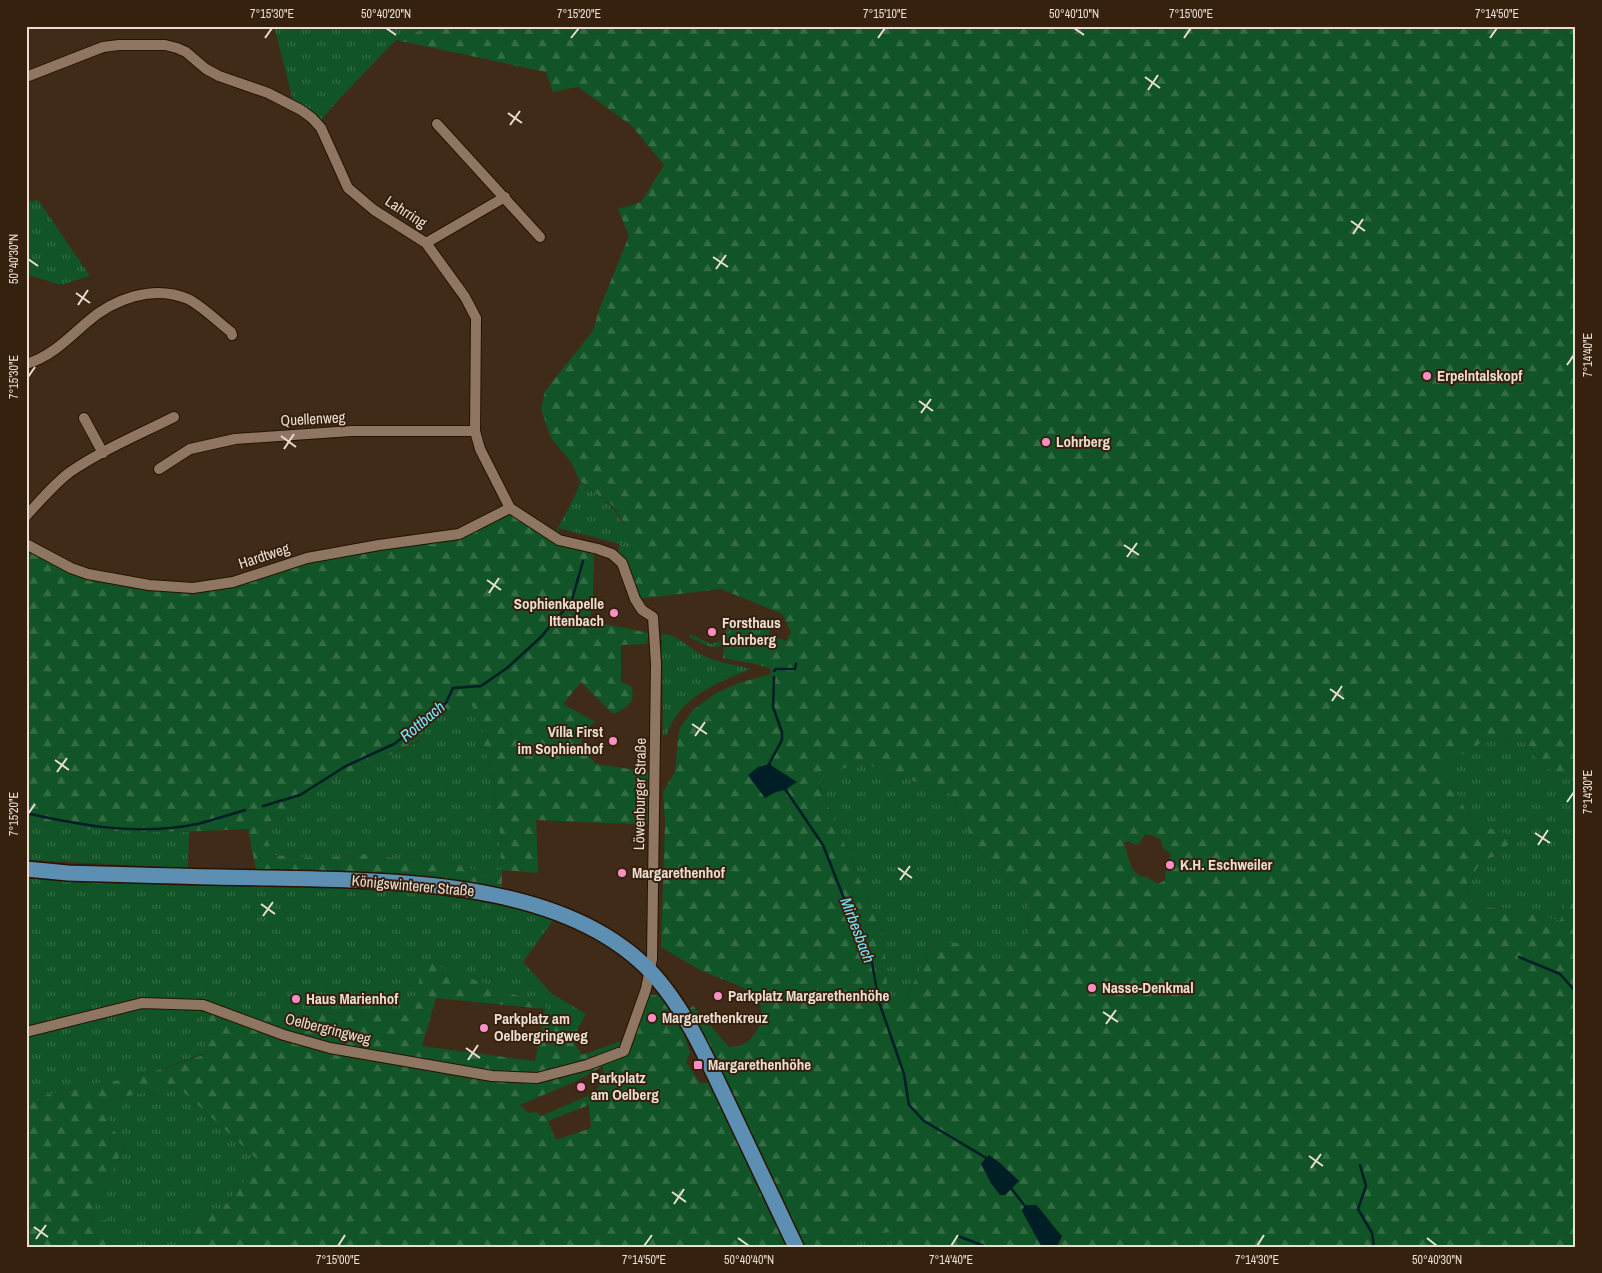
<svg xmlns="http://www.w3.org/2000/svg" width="1602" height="1273" viewBox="0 0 1602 1273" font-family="'Archivo Narrow',sans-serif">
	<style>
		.grass { fill: url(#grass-tufts) }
		.forest { fill: url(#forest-firs); fill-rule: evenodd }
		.water { fill: #001e25 }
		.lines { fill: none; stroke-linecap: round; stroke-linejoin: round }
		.stream { stroke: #001e25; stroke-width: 2.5 }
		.street-casing { stroke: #261302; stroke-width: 12 }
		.primary-casing { stroke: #261302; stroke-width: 18 }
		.street { stroke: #8e7662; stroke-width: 10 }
		.primary { stroke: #5d8fb2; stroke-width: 15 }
		.ticks { fill: none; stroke: #ebddd2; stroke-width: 2 }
		.poi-dot { fill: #fb8fc4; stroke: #35210e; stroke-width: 2 }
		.labels { text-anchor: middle; stroke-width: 4; stroke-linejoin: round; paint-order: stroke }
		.street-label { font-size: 15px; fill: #ebddd2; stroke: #35210e }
		.poi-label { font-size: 15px; font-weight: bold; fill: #ebddd2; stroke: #35210e; text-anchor: start }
		.water-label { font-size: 16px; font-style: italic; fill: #77e5fd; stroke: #35210e }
		.neatline { fill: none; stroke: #ebddd2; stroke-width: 2 }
		.ticks-label { font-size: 12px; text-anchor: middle; fill: #ebddd2 }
	</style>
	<defs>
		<pattern id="grass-tufts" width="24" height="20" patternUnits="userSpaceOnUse" patternTransform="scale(1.25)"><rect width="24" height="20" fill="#115428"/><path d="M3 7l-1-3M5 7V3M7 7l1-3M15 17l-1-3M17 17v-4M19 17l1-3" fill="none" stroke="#346c46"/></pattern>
		<pattern id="forest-firs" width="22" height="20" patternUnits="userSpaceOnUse" patternTransform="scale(1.25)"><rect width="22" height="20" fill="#115428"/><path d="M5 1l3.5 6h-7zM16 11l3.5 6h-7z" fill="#346c46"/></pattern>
	</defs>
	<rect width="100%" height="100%" fill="#3f2b18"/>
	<path class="grass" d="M274,26H432L396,40L342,96L320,121L293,100Z
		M38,200L90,276L60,285L26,274V202Z
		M580,482C601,497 627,513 627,542C627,548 623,556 621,561L618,551L620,544L559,528L557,536L554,535L576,494Z
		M757,623L771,626L769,635L749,639L728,646L710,647L689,637L690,634L711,644L723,640L727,630L721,627L722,624Z
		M662,634C675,634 684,643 694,650C710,662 733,664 751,669C719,681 678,698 667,735H663Z
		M471,703L483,731L484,746L496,787L493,817L500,832L501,870L482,873L456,864L393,859L379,853L317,858L274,855L263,831L291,807L334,779L359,770L420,741L427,726L440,716L455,711Z
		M1491,737L1526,742L1542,766L1576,782V874L1560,921L1514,909L1489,908L1468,895L1466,886L1481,862L1500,854L1472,822L1443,766Z
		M857,761L951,794L978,850L1030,902L1026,940L999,976L935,940L904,1002H888L884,936L818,783Z
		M26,824L116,831L189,832L188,868L27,860L29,837L26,836Z
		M26,871L433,888L500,897L554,919L523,962L552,994L586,1014L572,1039L545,1006L422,961L415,1015L205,1011L206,1053L134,1078L98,1083L26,1100Z
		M177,1086L260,1162L222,1209L191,1218L192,1247H123L107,1231L92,1222L95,1198L124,1149L99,1102Z
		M889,1232L895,1247H840L838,1242Z"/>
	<path class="forest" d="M432,26H1576V782L1542,766L1526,742L1491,737L1443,766L1472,822L1515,837L1500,854L1481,862L1466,886L1468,895L1489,908L1514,909L1560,921L1576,874V1247H1056L1060,1242L1062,1236C1052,1226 1046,1215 1036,1205H1025L1022,1211L1043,1247H895L889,1232L839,1242L840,1247H802L717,1067C711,1045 701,1028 688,1010L693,1006L729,1047C749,1047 755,1035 763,1018L760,1004L744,988L700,970L661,947L665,823L663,792L675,772L678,737L680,728L693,710L716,693L739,683L771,674L770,668L755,664L723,658L724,646L749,639L769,635L786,641L791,632L782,614L721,589L638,599L622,561L627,542L623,521L614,507L580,481L571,462L551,438L541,409L545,391L593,331L599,310L629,236L618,209L641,202L664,165L631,125L578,87L553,92L546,72L396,40ZM857,761L951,794L978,850L1030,902L1026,940L1000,975L979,946L935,940L904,1002H888L884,936L818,783ZM1145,834L1154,836L1161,840L1163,848L1171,854L1166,869L1165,880L1158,884L1147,877L1140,876L1132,869L1124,843L1128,841L1135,845L1140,843ZM988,1155L1000,1163L1019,1181L1000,1195L991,1183L981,1164Z
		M507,507L559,545L594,552L593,596L590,621L649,633L647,644L621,645V682L631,686C637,701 627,709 613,714L581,682L563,704L595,722L582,733L581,747L596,764L650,772L652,825L536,820L538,873L502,870V888L435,878L256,871L248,829C174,833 100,833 26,824V548L72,570L151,585L232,579L378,542L458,532ZM471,703L483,731L484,746L496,787L493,817L500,832L501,870L482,873L456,864L393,859L379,853L317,858L274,855L263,831L291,807L334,779L359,770L420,740L427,726L440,716L455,711Z
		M422,960L545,1006L572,1039L582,1055L621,1041L632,1047L647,999L651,995H659L684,1033L690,1053L686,1062L700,1083L715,1082L790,1247H192L191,1218L222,1209L260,1162L177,1086L99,1102L124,1149L96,1197L92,1222L106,1220L107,1231L123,1247H26V1100L98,1083L134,1078L206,1054L204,1011L414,1015ZM436,998L545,1009L535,1061L422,1046ZM603,1066L604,1076L596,1092L542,1116L536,1112L528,1113L520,1105L574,1082ZM589,1105L591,1128L556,1140L548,1121Z"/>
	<path class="water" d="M769,764L797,782L785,790L776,792L765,798L748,775L758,767Z
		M989,1155L1000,1163L1019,1181L1005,1195H1000L991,1183L981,1164Z
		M1025,1205H1036C1046,1215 1052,1226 1062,1236L1056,1247H1043L1040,1244L1022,1211Z"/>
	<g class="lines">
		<path class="stream" d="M774,671L776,669H795L796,664
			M770,765L769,764L782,740V732L773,707L774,677
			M785,789L823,845L854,924L871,957L879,1002L904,1074L909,1105L924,1121L988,1159
			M263,806L300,795L346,766L394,744L446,703L453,688L481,686L507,668L542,636L554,621L571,603L583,561
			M26,813C83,826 139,836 197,824C213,820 229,815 245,810
			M1519,957L1560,974L1576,992
			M1360,1165L1366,1186L1358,1209L1372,1233L1374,1247
			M1010,1187L1025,1206
			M958,1236L987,1247"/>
		<defs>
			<path id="street" d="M26,77L103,47L119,45H165L177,48L186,52L206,69L219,76L268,93L301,110L312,118L321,128L348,188L374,210L426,243L465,297L476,318L475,431L480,449L510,508L559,540L598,549L612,554L622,563L635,599L642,610L653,617L656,664L652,959L646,989L624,1051L587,1065L537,1078L492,1076L330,1048L284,1035L203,1005L142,1003L26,1032
				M437,124L540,237
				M426,243L505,197
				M26,364C50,357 67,340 86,323C113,299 153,284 188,299C201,305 219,323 231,332L232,335
				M84,418L103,453
				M159,469L190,449L235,439L351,431H475
				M26,516C40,501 54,484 70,472C102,450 140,434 174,417
				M26,544L71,568L88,574L149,585L193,588L233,582L307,558L379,545L459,534L510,508"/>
			<path id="primary" d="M26,869L68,873C136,875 203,877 271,878C393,881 573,878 659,981C688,1016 706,1057 725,1097C749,1147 772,1197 796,1247"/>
		</defs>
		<use href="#street" class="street-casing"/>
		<use href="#primary" class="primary-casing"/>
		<use href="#street" class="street"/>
		<use href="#primary" class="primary"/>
	</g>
	<path class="ticks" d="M386,28L396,35M1074,28L1084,35M265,38L272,28M571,38L579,28M878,38L885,28M1184,38L1191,28M1490,38L1497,28M1145,77L1160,88M1148,90L1158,75M508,113L522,123M510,125L520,111M1351,221L1365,231M1353,234L1363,219M713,257L728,267M28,259L38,266M716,269L726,255M76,293L90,303M78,305L88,290M1567,365L1574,355M28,377L35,367M919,401L933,411M921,413L931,399M281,436L296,447M284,449L294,434M1124,545L1139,555M1127,557L1137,543M487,580L501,590M489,593L499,578M1330,689L1344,699M1332,701L1342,686M692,724L707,734M695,736L705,722M55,760L69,770M57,772L67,758M1567,802L1574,792M28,814L35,804M1535,833L1550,843M1538,845L1548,830M898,868L912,878M900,880L910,866M261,904L275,914M263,916L273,902M1103,1012L1118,1022M1106,1024L1116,1010M466,1048L480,1058M468,1060L478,1045M1309,1156L1323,1166M1311,1168L1321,1154M672,1192L686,1202M674,1204L684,1189M34,1227L48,1237M738,1238L749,1246M1427,1238L1437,1246M36,1239L46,1225M338,1246L345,1235M644,1246L652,1235M951,1246L958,1235M1257,1246L1264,1235"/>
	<g class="poi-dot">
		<circle cx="1427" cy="376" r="5"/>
		<circle cx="1046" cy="442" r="5"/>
		<circle cx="614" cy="613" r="5"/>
		<circle cx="712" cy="632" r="5"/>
		<circle cx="613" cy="741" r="5"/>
		<circle cx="1170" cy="865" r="5"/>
		<circle cx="622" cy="873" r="5"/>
		<circle cx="1092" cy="988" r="5"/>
		<circle cx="718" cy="996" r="5"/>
		<circle cx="296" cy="999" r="5"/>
		<circle cx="652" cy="1018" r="5"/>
		<circle cx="484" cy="1028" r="5"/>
		<rect x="693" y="1060" width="10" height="10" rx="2.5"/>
		<circle cx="581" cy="1087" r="5"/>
	</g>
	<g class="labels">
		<g class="street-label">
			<text transform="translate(406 212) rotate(33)" y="5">Lahrring</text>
			<text transform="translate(313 419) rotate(-3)" y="5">Quellenweg</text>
			<text transform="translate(264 556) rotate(-18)" y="5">Hardtweg</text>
			<text transform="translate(640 794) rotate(-89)" y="5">Löwenburger Straße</text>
			<text transform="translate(413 886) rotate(5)" y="5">Königswinterer Straße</text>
			<text transform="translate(328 1029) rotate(14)" y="5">Oelbergringweg</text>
		</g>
		<g class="poi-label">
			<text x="1437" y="381">Erpelntalskopf</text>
			<text x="1056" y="447">Lohrberg</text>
			<text x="604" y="609" text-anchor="end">Sophienkapelle<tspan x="604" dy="17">Ittenbach</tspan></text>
			<text x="722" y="628">Forsthaus<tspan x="722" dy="17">Lohrberg</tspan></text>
			<text x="603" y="737" text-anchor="end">Villa First<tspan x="603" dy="17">im Sophienhof</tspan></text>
			<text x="1180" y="870">K.H. Eschweiler</text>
			<text x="632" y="878">Margarethenhof</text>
			<text x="1102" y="993">Nasse-Denkmal</text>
			<text x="728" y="1001">Parkplatz Margarethenhöhe</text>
			<text x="306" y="1004">Haus Marienhof</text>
			<text x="662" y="1023">Margarethenkreuz</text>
			<text x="494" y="1024">Parkplatz am<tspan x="494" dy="17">Oelbergringweg</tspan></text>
			<text x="708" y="1070">Margarethenhöhe</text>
			<text x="591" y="1083">Parkplatz<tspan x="591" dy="17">am Oelberg</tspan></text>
		</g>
		<g class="water-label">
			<text transform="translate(422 721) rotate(-40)" y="6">Rottbach</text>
			<text transform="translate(858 930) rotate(69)" y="6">Mirbesbach</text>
		</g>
	</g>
	<rect width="1602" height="1273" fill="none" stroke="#35210e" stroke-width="55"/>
	<rect x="28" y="28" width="1546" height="1218" class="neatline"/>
	<g class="ticks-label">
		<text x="272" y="18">7°15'30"E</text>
		<text x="386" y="18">50°40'20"N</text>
		<text x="579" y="18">7°15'20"E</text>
		<text x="885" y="18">7°15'10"E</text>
		<text x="1074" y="18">50°40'10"N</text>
		<text x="1191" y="18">7°15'00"E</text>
		<text x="1497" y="18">7°14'50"E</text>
		<text transform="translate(14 259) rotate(-90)" y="4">50°40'30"N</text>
		<text transform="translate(1588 355) rotate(-90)" y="4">7°14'40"E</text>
		<text transform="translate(14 377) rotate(-90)" y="4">7°15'30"E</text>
		<text transform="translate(1588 792) rotate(-90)" y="4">7°14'30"E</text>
		<text transform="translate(14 814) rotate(-90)" y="4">7°15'20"E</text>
		<text x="338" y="1264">7°15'00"E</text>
		<text x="644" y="1264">7°14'50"E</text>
		<text x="749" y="1264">50°40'40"N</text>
		<text x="951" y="1264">7°14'40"E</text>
		<text x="1257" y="1264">7°14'30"E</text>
		<text x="1437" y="1264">50°40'30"N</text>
	</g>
</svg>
